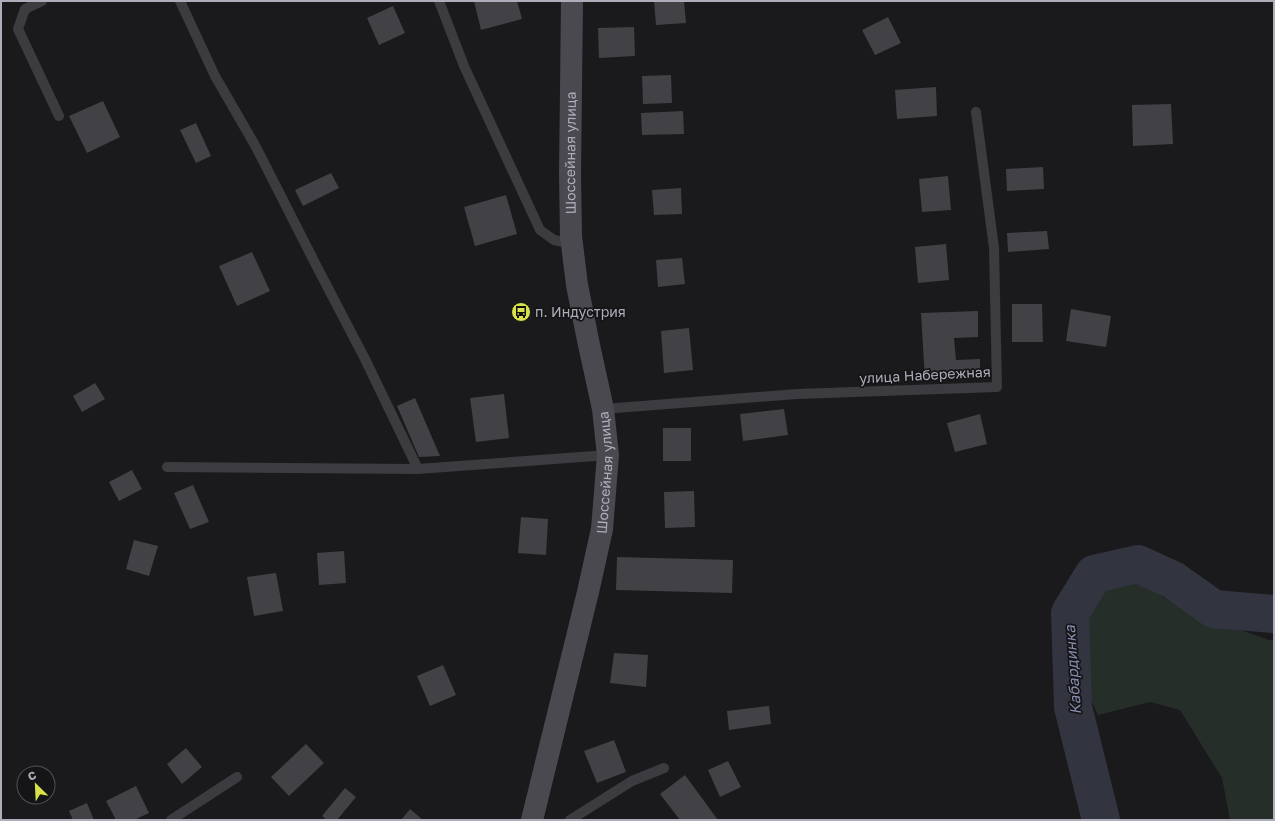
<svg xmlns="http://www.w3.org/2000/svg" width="1275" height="821" viewBox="0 0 1275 821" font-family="'Golos Text',sans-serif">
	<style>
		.green { fill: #262e2a }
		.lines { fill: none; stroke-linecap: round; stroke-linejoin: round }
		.river { stroke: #323540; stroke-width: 38 }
		.building { fill: #424145 }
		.lane { stroke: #3c3b40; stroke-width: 10 }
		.secondary { stroke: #4a4950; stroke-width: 22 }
		.labels { text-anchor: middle; stroke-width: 3.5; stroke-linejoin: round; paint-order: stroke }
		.street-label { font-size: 14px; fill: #aeadba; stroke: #151416 }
		.poi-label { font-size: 14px; fill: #aeadba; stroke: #151416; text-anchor: start }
		.water-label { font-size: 15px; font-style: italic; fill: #878db1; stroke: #151416 }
	</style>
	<rect width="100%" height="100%" fill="#1a191b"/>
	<path class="green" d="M1135,579L1186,611L1269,640H1274V820H1230L1222,778L1180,710L1150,702L1098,715L1075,665L1077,635L1108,586Z"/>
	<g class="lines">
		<path class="river" d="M1101,820L1073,707L1070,613L1094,574L1138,564L1173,580L1214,609L1274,614"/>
	</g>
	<path class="building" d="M474,1H517L522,19L481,30Z
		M654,1H684L686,23L656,25Z
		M393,6L405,33L379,45L367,18Z
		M888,17L901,43L875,55L862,30Z
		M634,27L635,56L599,58L598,28Z
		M671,75L672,103L643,104L642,76Z
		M936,87L937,116L897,119L895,90Z
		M103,101L120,137L87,153L69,116Z
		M1171,104L1173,144L1133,146L1132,105Z
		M683,111L684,134L642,135L641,113Z
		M196,123L211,156L196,163L180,130Z
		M1043,167L1044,189L1007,191L1006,169Z
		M331,173L339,188L303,206L295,190Z
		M948,176L951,210L922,212L919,179Z
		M681,188L682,214L654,215L652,190Z
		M506,195L517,234L475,246L464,207Z
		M1047,231L1049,249L1008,252L1007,233Z
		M946,244L949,280L918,283L915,247Z
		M252,252L270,291L237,306L219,266Z
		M682,258L685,284L658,287L656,260Z
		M1012,304H1042L1043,342H1012Z
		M1071,309L1111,316L1106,347L1066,341Z
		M978,311V337L954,338L956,360L980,359V377L925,380L921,313Z
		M689,328L693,370L664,373L661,331Z
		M95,383L105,399L82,412L73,396Z
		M504,394L509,438L476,442L470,398Z
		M415,398L440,456L419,457L397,406Z
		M784,409L788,435L743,441L740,414Z
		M980,414L987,444L955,452L947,423Z
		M663,428H691V461H663Z
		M132,470L142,489L119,501L109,482Z
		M193,485L209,522L190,529L174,493Z
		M694,491L695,527L665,528L664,492Z
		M521,517L548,519L546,555L518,553Z
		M134,540L158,546L149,576L126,569Z
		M344,551L346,583L319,585L317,553Z
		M617,557L733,560L732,593L616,590Z
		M276,573L283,611L254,616L247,577Z
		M614,653L648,655L646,687L610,683Z
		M443,665L456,695L430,706L417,676Z
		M769,706L771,724L729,730L727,711Z
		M614,740L626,772L597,783L584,751Z
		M306,744L324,763L289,796L271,777Z
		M186,748L202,767L182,784L167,764Z
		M728,761L741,787L720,797L708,770Z
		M685,775L718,820H680L660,794Z
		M136,786L149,813L134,820H116L106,801Z
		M345,788L356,797L337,820H327L322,816Z
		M87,803L94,820H73L69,811Z
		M410,809L423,820H401Z"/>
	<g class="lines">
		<path class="lane" d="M42,1L25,9L18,29L59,116
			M180,1L215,76L256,147L316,265L365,359L418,469
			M439,1L464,66L540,230L554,240L572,244
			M603,409L797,394L997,387L994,248L976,112
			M167,467L418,469L608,455
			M171,820L237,777
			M570,820L632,781L664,768"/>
		<path class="secondary" id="s1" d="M532,820L588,592L602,529L608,455L603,409L589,345L577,285L571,236L570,174L572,1"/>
	</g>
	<defs>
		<symbol id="bus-disc" viewBox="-11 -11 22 22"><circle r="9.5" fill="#dae24a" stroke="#151416"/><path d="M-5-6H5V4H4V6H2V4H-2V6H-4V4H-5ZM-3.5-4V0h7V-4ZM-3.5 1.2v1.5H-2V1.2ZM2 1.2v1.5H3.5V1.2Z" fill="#111"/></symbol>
	</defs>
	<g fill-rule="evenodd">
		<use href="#bus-disc" x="510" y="301" width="22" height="22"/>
	</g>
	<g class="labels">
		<g class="street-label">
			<text dy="5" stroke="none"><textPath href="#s1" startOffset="679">Шоссейная улица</textPath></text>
			<text transform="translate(925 375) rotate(-3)" y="5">улица Набережная</text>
			<text dy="5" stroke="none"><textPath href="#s1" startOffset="356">Шоссейная улица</textPath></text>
		</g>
		<g class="poi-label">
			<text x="535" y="317">п. Индустрия</text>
		</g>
		<g class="water-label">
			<text transform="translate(1073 670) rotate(-94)" y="5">Кабардинка</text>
		</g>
	</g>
	<rect width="1275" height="821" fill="none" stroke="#aeadba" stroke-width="4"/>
	<g transform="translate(36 785) rotate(336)"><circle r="19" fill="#151416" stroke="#525158"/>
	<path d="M0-3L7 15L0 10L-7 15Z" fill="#dae24a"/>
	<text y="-6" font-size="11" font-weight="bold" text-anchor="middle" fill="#aeadba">С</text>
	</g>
</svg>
